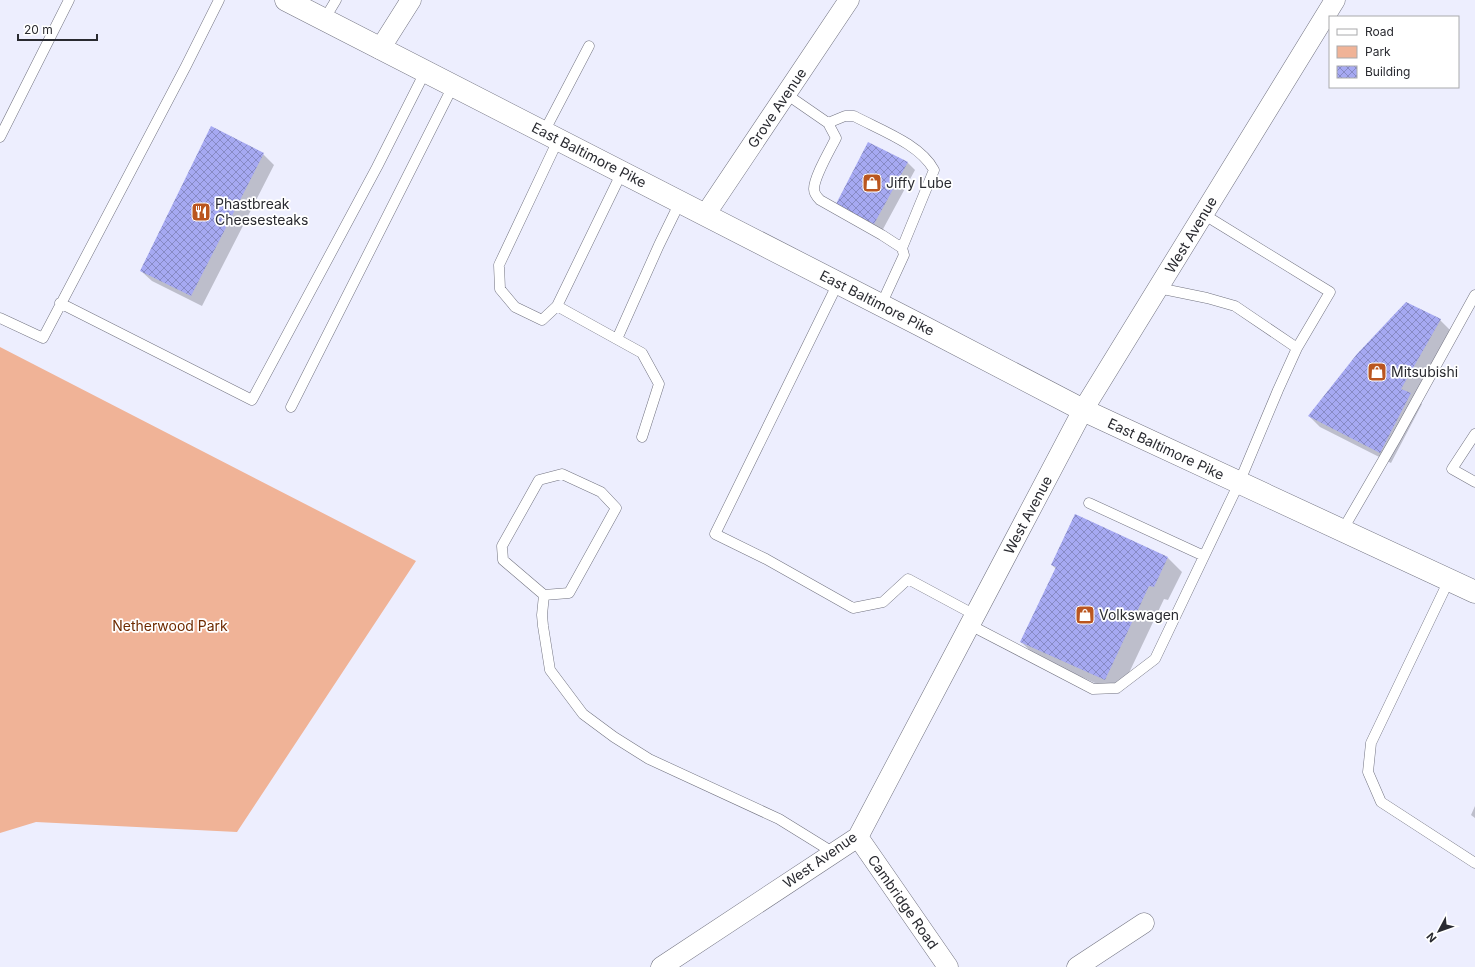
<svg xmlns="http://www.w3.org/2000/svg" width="1475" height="967" viewBox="0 0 1475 967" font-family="Inter,sans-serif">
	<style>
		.park { fill: #f0b397 }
		.shadow { fill: #0003 }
		.building { fill: url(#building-cross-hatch) }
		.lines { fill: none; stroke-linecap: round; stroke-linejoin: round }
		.service-casing { stroke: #727380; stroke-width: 11 }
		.minor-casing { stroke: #727380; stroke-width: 21 }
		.primary-casing { stroke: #727380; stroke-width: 23 }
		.service { stroke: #fff; stroke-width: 10 }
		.minor { stroke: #fff; stroke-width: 20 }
		.primary { stroke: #fff; stroke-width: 22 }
		.labels { text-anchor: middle; stroke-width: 3.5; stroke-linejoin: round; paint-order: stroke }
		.street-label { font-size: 14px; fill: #292a30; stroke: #fff }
		.poi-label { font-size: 14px; fill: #292a30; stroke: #fff; text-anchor: start }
		.park-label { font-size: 14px; fill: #6e2a00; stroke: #fff }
	</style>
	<defs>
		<pattern id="building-cross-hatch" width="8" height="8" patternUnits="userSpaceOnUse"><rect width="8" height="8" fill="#a6a9f2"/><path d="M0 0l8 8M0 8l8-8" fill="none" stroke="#878ac4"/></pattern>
	</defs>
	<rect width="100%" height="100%" fill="#edeefe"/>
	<path class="park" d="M0,347L416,561L237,832L36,822L0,833Z"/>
	<path class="shadow" d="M263,154L274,165L202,306L152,281L141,271Z
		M907,162L915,170L882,231L845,211Z
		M1440,320L1451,331L1414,396L1422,404L1391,463L1320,427L1309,416Z
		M1168,558L1182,572L1168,600L1164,599L1119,694L1036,656L1021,642L1056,569L1052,565Z
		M1475,806V818L1471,815Z"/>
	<path class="building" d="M211,126L264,153L191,296L140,271Z
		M868,142L908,162L874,224L836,204Z
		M1406,302L1441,319L1401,389L1411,393L1380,453L1308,416L1357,354Z
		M1075,514L1168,557L1154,587L1149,586L1105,680L1020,642L1056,567L1051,565Z"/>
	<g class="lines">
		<defs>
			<path id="service" d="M324,20L336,0
				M786,94L828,123L836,138C830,150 814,177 814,189C814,194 817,197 820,200L882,235L902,248L904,255L881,305
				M828,123L845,116H854C880,130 920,144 934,170L902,248
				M544,132L589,46
				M0,137L69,0
				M558,140L499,265L500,289L515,307L542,320L557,306L642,353L659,384L642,437
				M1203,214L1330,292L1297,348
				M838,283L715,534L766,559L853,608L883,602L908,579L975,615
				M60,303L252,400L377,167L425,72
				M557,306L622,172
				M0,318L43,338L186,66L219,0
				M617,339L659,245L680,202
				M291,407L453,86
				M1475,434L1452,469L1475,482
				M1089,503L1204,556
				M1342,531L1396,438L1475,295
				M1449,580L1371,743L1368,772L1381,802L1475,863
				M544,595L503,560L502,546L539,480L562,474L601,492L616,508L569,593L544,595L542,615L543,626L550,670L583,714L614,737L649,759L779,819L834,853
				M970,625L1093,689L1117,688L1155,659L1239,483L1278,390L1297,348L1235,306L1207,298L1158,288"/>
			<path id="minor" d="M380,49L411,0
				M705,215L849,0
				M858,837L948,967
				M661,967L858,837L1083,410L1335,0
				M1077,967L1144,923"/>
			<path id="primary" d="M286,0L918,324L1083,410L1475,592"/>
		</defs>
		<use href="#service" class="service-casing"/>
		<use href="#minor" class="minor-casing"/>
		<use href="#primary" class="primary-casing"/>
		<use href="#service" class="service"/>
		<use href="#minor" class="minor"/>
		<use href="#primary" class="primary"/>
	</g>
	<defs>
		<symbol id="shop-square" viewBox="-11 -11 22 22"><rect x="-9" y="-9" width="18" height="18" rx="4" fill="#ba5620" stroke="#fff"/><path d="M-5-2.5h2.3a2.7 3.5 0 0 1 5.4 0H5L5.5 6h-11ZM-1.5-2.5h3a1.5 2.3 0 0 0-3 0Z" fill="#fff"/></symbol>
		<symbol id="restaurant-square" viewBox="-11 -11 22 22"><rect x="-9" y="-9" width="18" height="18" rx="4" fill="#ba5620" stroke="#fff"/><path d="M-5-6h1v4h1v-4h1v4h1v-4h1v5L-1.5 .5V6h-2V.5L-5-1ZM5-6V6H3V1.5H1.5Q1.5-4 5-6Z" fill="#fff"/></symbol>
	</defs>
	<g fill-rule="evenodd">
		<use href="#shop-square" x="861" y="172" width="22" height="22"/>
		<use href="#restaurant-square" x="190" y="201" width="22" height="22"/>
		<use href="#shop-square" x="1366" y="361" width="22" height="22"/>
		<use href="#shop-square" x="1074" y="604" width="22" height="22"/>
	</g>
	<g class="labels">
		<g class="street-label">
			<text transform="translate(777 108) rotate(-56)" y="5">Grove Avenue</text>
			<text transform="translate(589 155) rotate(27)" y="5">East Baltimore Pike</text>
			<text transform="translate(1191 235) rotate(-59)" y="5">West Avenue</text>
			<text transform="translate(877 303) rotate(27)" y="5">East Baltimore Pike</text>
			<text transform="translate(1166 449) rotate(25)" y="5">East Baltimore Pike</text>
			<text transform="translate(1028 515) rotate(-62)" y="5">West Avenue</text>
			<text transform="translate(820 860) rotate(-35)" y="5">West Avenue</text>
			<text transform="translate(903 902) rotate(55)" y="5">Cambridge Road</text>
		</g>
		<g class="poi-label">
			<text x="886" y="188">Jiffy Lube</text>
			<text x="215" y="209">Phastbreak<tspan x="215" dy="16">Cheesesteaks</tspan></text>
			<text x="1391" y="377">Mitsubishi</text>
			<text x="1099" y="620">Volkswagen</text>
		</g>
		<g class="park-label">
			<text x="170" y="631">Netherwood Park</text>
		</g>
	</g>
	<rect x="1329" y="16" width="130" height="72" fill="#ffffff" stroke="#a9aaac"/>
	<rect x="1337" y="29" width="20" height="6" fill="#ffffff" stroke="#a9aaac"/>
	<text x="1365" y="36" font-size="12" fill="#292a30">Road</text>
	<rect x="1337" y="46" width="20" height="12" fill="#f0b397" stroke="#a9aaac"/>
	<text x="1365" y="56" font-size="12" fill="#292a30">Park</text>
	<rect x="1337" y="66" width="20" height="12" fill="url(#building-cross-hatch)" stroke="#a9aaac"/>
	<text x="1365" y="76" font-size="12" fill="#292a30">Building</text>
	<g transform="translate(1439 931) rotate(229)" stroke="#ffffff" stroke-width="3" paint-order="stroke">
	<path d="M0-3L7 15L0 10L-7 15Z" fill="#292a30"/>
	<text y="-6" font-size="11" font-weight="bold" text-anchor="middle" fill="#292a30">N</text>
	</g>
	<path d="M18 34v6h79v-6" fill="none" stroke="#292a30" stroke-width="2"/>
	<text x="24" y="34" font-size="12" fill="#292a30" stroke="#ffffff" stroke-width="3" paint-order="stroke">20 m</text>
</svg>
